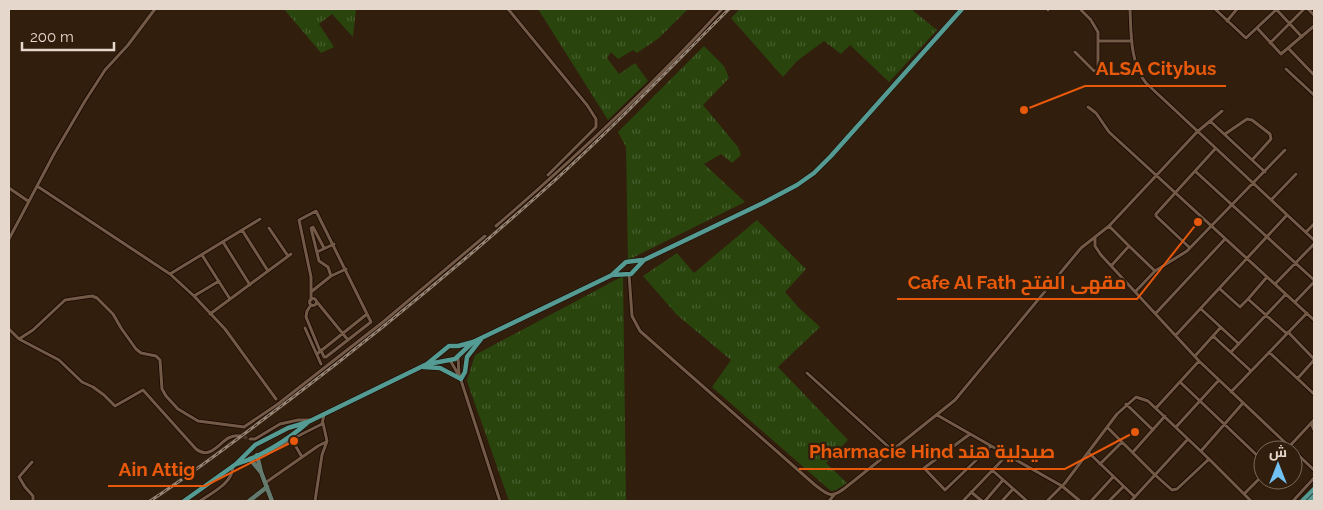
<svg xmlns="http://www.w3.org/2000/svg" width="1323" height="510" viewBox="0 0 1323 510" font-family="Raleway,Cairo,sans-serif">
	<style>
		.grass { fill: url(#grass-tufts) }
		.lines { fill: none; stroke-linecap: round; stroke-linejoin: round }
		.street-tunnel { stroke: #4d3a29; stroke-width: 3; stroke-dasharray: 3 1.5; stroke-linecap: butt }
		.street-casing { stroke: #190700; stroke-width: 4.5 }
		.secondary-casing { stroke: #190700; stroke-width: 5.5 }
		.primary-casing { stroke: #190700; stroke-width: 5.5 }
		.street { stroke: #725a47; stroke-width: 3 }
		.secondary { stroke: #637a6d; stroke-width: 4.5 }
		.primary { stroke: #549b93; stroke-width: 4.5 }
		.rail-casing { stroke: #978678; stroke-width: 3 }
		.rail { stroke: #321e0c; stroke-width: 1; stroke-dasharray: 4; stroke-linecap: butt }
		.leader { fill: none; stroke: #e8590c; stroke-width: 2 }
		.callout-dot { fill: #e8590c; stroke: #321e0c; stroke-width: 2 }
		.callout-label { font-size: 19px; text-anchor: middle; font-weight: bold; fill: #e8590c; stroke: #321e0c; stroke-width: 4.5; stroke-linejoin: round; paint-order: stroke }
	</style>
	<defs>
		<pattern id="grass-tufts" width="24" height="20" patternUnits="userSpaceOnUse" patternTransform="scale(1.25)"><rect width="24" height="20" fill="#29450d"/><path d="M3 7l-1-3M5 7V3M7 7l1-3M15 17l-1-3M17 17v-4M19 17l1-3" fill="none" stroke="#485f2f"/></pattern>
	</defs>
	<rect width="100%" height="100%" fill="#321e0c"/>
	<path class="grass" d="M284,9H356L353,37L332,14L319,24L334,47L321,53Z
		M538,9H688L659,38L637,53L633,50L618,59L611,52L607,58L619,74L635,63L648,81L608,120Z
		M740,9H911L937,30L889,82L850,45L841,54L824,41L797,61L783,77L731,18Z
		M704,46L724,66L729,78L703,105L738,147L741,155L732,163L721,154L704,164L745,202L628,260L626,147L618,132Z
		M757,220L806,269L785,292L799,308L820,327L778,367L848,440L826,463L847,483L836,490L831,491L712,387L731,360L677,315L643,276L677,253L694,273Z
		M623,276L626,501H509L467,381L475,355Z"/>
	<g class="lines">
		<path class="street-tunnel" d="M240,436L250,439"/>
		<defs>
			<path id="street" d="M508,9L587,105L596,119V127L548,175
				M1047,9L1048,10
				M1080,9L1091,20
				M1130,9C1131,32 1130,64 1146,83L1314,240
				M1215,9L1246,38L1277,9
				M1276,9L1302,37
				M1308,9L1314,15
				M1227,21L1237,9
				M1258,29L1281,54L1314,26
				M1099,41H1132
				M1270,43L1304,9
				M1289,49L1314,75
				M1075,52L1094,71L1098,70V32L1092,22
				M1286,69L1314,95
				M1088,107L1096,113L1109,132L1314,320
				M1210,121L1265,172
				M1225,134L1247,119L1252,120L1270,134L1271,139L1252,160
				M1195,171L1314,280
				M37,186L170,274L194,296L225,329L276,399
				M9,188L28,201
				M1271,200L1296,174
				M496,226C575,158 652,86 722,9
				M1109,226L1129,246
				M269,228L288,256
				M242,230L268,271
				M1306,232L1314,224
				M1095,238V246L1101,255L1199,361L1314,470
				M9,239L54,154L85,101L105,70L128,45L155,9
				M223,242L250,285
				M324,248L313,227L311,228L319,261L328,267L331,276
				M1190,248L1156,216V214L1215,149
				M317,252L334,244
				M202,255L230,299
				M1111,266L1129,246L1155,271
				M170,274L260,219
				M629,274L632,316L640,331L815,485C828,495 831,499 845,488L955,400L1081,248L1109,226L1197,132L1222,111
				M1275,284L1314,244
				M1220,289L1240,307L1248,299L1286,333
				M1136,291L1155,271L1187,251L1285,150
				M311,292L331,276L346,269
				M194,296L219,281
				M309.5 302a3.5 3.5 0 1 1 7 0a3.5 3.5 0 1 1-7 0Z
				M1248,299L1267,277
				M311,300V277L299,220L316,211L371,322L326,357H324L321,350
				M317,302L348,340
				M1295,302L1314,282
				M311,305L307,311L306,317L320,351
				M1201,309L1239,344
				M1156,313L1225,239
				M210,314L291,254
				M305,328L321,364
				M9,329L19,339L33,330L65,300L92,296L97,298L113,314L121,328L136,349L141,353L156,356L160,360L162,389L166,396L178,409L198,421L244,427L278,404L383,322L485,236
				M1288,332L1314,359
				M1176,335L1287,215
				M1213,336L1251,371
				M19,339L59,360L82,382L93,387L104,395L115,406L143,390L196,449C214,463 222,432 240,436
				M1231,352L1286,294
				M1269,352L1314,394
				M317,354L367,314
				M1195,356L1221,327
				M458,357L459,374L500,501
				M450,360L458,374
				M807,373L892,450
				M1298,378L1314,360
				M1180,382L1263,461
				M1231,392L1307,313
				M1126,404L1153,430
				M1156,408L1199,361
				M937,415L1007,455
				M1311,423L1314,430
				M1107,427L1154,474L1172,490L1177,489L1209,459
				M1176,427L1219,380
				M970,434L924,468L945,490L991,446
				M250,439H255L280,424L298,420H312
				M292,440L302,457
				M1286,450L1314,420
				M1201,451L1243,403
				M264,452L269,453L302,434L322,424L324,415
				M1133,452L1165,416
				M1089,453L1135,497
				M32,462L19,477L25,487L33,496V501
				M1100,464L1122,442
				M992,470L1027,501
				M265,483L318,446L326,442
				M971,492L982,501
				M1244,494L1263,475
				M200,501C213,492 233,483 233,466
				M315,501L322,455L327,441L323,423
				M829,501L834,495
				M963,501L1007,455L1062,486L1080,501
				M985,501L1003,480
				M1002,501L1013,489
				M1047,501L1065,483L1117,414L1136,397L1148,401L1209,459L1251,501
				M1091,501L1113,477
				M1109,501L1123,487
				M1131,501L1188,439
				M1293,501L1314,478"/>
			<path id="secondary" d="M257,455L261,472L272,501
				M250,459L260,471
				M249,501L267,487"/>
			<path id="primary" d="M612,275L626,262L642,260
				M428,364L455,359L473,342
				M423,367L440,368L461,379L465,372L467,357L481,339
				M236,464C259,458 289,439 307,423
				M184,501L236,464L255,445L288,428L308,422L427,364L449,346H458L473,342L612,275L631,274L644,260L763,203L797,185L814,173L831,156L962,9
				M1302,501L1314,489
				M1309,501L1314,496"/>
		</defs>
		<use href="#street" class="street-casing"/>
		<use href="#secondary" class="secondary-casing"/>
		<use href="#primary" class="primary-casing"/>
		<use href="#street" class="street"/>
		<use href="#secondary" class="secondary"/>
		<use href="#primary" class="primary"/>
		<defs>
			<path id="rail" d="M150,501C199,469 245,433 292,398C379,332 462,263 543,191C608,133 668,70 729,9"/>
		</defs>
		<use href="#rail" class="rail-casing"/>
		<use href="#rail" class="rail"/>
	</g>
	<path class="leader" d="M1024 110L1085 86H1226M1198 222L1137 299H897M1135 432L1065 469H799M294 441L205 486H108"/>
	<g class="callout-dot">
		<circle cx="1024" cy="110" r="5"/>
		<circle cx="1198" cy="222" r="5"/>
		<circle cx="1135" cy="432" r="5"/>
		<circle cx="294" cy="441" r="5"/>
	</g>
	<g class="callout-label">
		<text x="1156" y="75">ALSA Citybus</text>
		<text x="1017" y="289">Cafe Al Fath مقهى الفتح</text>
		<text x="932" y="458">Pharmacie Hind صيدلية هند</text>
		<text x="157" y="476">Ain Attig</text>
	</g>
	<rect width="1323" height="510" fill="none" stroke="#e5d7cc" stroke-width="20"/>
	<g transform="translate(1278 465)"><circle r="24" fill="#321e0c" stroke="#7a6859"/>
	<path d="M0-4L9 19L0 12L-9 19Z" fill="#71c1f5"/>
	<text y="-8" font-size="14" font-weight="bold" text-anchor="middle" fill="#e5d7cc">ش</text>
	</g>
	<path d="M22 42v8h92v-8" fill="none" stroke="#e5d7cc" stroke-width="2.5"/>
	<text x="30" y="42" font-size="15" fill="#e5d7cc" stroke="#321e0c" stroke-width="4" paint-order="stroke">200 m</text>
</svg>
